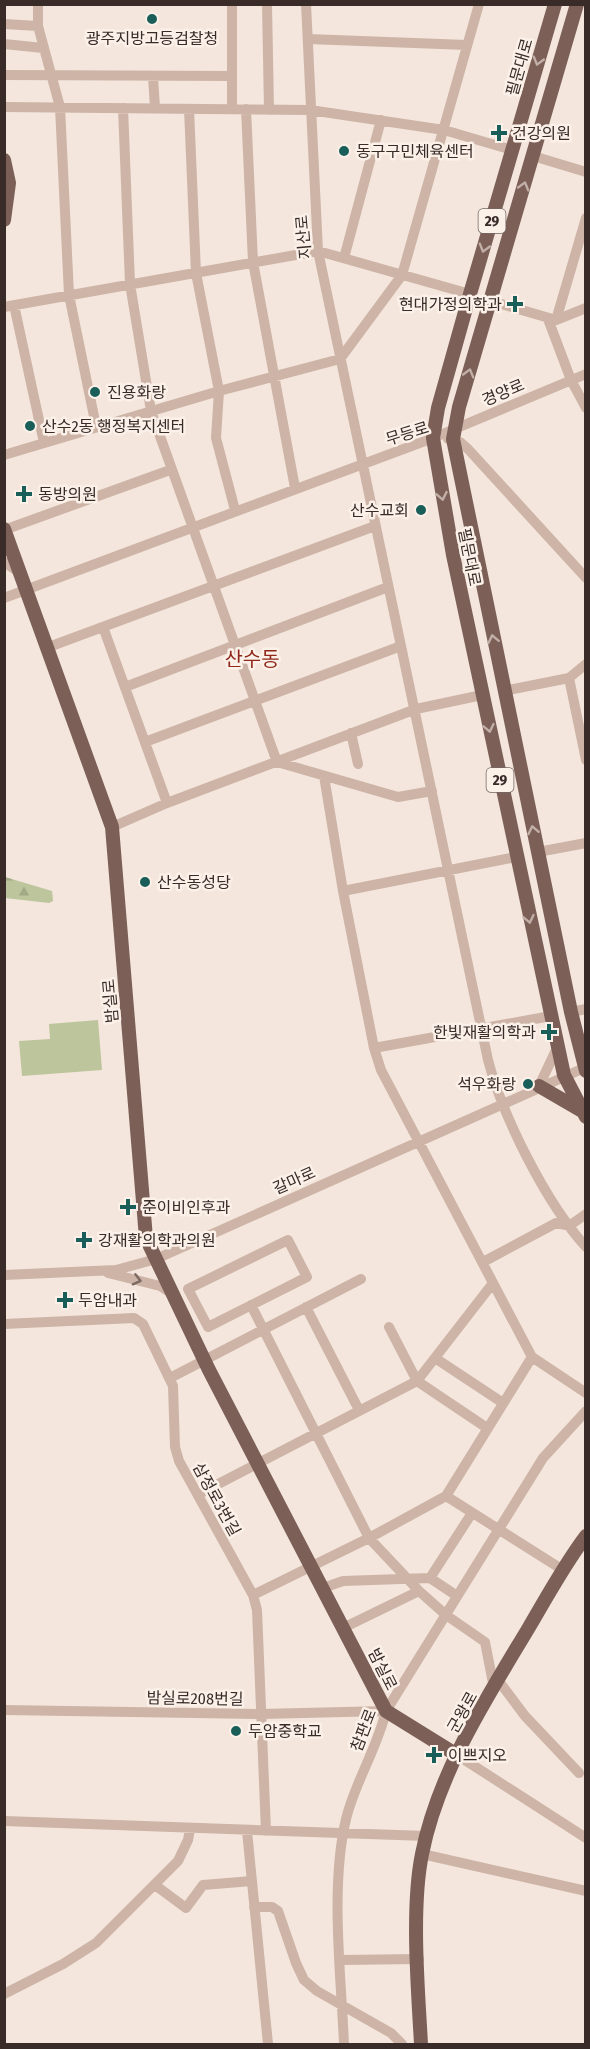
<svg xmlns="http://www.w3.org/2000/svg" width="590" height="2049" viewBox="0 0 590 2049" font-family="'Fira Sans Condensed','Noto Sans KR',sans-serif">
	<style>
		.green { fill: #bcc59b }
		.forest { fill: url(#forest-firs) }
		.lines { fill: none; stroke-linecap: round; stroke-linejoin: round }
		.minor { stroke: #cdb4a7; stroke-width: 10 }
		.major { stroke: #7c6058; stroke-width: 14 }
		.oneway { stroke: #c2b0a8 }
		.oneway2 { stroke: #7c6961 }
		.poi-dot { fill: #1a5e5a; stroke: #fbf1e9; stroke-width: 2 }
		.labels { text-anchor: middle; stroke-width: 5; stroke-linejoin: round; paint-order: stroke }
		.shield { fill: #fbf1e9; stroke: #736662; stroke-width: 1.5 }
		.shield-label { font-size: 15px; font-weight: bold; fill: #392b28 }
		.poi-label { font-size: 16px; fill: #392b28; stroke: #fbf1e9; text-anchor: start }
		.street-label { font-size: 16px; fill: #392b28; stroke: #fbf1e9 }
		.quarter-label { font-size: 20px; fill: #8f281b; stroke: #fbf1e9 }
	</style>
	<defs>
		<pattern id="forest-firs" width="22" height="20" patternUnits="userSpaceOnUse" patternTransform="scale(1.5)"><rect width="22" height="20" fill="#bcc59b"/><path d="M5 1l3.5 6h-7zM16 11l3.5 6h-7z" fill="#a2a986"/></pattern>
	</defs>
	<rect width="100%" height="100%" fill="#f4e6dc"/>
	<path class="green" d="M98,1020L102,1070L22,1076L19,1041L50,1039L49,1024Z"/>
	<path class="forest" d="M5,877L52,891L53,901L49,903L5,898Z"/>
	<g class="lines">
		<path class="minor" d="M38,4V26L60,107L69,295L96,426
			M232,4V109
			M267,4L269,110
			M306,4L318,251L488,1060C503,1117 546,1203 586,1247
			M4,24L38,26
			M308,39L467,45
			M4,44L43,48
			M4,75L232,76
			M153,76L155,108
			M4,107L310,110L444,130L512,150
			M123,108L130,284L151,411L277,762L398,797L432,791
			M189,109L196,273L219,391L216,438L235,510
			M246,109L253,262L295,488
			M533,156L586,172
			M344,258L381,120
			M491,301L556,320L586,308
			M14,305L44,443
			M4,307L318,251L470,294
			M548,319L571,380L586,408
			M556,320L586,218
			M448,439L460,442L468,449L586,578
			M4,455L219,391L340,359L402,275L479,4
			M4,530L170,470
			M4,562L19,572
			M4,598L433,438L586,374
			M103,627L167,803
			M46,648L375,526
			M569,678L586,760
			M125,687L388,587
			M504,691L569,678L586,664
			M351,733L358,764
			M145,742L401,646
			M324,776L343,891L374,1048L381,1070L532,1357L586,1393
			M112,827L167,803L416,709L482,695
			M538,852L586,843
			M343,891L516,857
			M571,1012L586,1009
			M374,1048L551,1016
			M539,1086L558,1046
			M288,1240L307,1277L208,1327L188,1289Z
			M483,1262L556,1223L569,1226L586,1214
			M108,1273L160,1286L173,1294
			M4,1275L116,1270L156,1259L584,1068
			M251,1305L369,1538L419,1591L446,1615L485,1642L494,1688
			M306,1307L359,1410
			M4,1324L134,1318L143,1324L173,1386L175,1447L179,1461L253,1595L257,1610L266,1831
			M389,1327L417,1381L487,1428
			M435,1358L503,1403
			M170,1378L361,1279
			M199,1494L417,1381L493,1283
			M446,1496L563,1570
			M430,1578L472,1513
			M323,1588L343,1581L430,1578L457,1596
			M253,1595L369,1538L446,1496L532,1357
			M343,1628L419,1591
			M498,1680L525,1716L579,1773
			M4,1710L261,1714L386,1711
			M457,1755L586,1838
			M4,1821L426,1836
			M247,1831L268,2044
			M422,1854L586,1891
			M155,1885L186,1908L203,1885L252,1881
			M254,1907H272L278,1911L296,1963L304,1980L317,1991L391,2033L402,2044
			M341,1960L419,1959
			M4,1994L63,1964L96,1943L178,1861L188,1840L190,1829
			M344,2044C341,1974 330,1887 346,1819C355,1782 377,1749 386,1711L543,1458L586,1411"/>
		<path class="major" d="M555,4L470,294L438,408L433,438L453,555L564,1075L586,1117
			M577,4L459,407L453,439L571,1012L586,1071
			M4,160L9,183L4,220
			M4,529L112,827L146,1238L209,1370L386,1711L457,1755
			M539,1086L582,1111
			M421,2044C418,1989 411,1908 422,1854C438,1773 486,1699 528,1629C547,1597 564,1565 586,1536"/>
	</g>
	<defs><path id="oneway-chevron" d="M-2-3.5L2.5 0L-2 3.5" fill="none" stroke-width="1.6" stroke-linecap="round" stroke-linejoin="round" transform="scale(1.5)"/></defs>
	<g class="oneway">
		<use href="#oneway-chevron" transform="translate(538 61) rotate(106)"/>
		<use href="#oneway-chevron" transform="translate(524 186) rotate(-74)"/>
		<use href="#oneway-chevron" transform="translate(484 248) rotate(106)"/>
		<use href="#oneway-chevron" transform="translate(469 373) rotate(-74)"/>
		<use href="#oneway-chevron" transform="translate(442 496) rotate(79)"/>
		<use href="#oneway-chevron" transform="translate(493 639) rotate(-102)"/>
		<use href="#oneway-chevron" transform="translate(489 728) rotate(78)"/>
		<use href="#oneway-chevron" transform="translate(533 830) rotate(-102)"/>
		<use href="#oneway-chevron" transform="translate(529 919) rotate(78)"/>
	</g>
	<use class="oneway2" href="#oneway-chevron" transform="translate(137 1280) rotate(14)"/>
	<g class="poi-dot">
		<circle cx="152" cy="19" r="6"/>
		<path d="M496 124h6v6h6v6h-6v6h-6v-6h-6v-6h6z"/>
		<circle cx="344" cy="151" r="6"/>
		<path d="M512 295h6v6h6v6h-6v6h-6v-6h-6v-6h6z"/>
		<circle cx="95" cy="392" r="6"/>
		<circle cx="30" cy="426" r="6"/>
		<path d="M21 485h6v6h6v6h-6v6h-6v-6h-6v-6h6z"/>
		<circle cx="421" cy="510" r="6"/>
		<circle cx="145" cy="882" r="6"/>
		<path d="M546 1023h6v6h6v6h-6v6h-6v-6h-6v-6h6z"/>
		<circle cx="528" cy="1084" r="6"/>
		<path d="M125 1198h6v6h6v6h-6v6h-6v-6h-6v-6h6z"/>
		<path d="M81 1231h6v6h6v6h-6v6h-6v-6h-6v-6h6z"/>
		<path d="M62 1291h6v6h6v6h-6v6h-6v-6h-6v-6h6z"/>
		<circle cx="236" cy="1731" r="6"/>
		<path d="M431 1746h6v6h6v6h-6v6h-6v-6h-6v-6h6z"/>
	</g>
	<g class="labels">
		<g class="shield">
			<rect x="478.5" y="209" width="27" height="24" rx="4.5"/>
			<rect x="486.5" y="768" width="27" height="24" rx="4.5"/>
		</g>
		<g class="shield-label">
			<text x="492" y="226">29</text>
			<text x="500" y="785">29</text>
		</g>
		<g class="poi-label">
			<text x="152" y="44" text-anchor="middle">광주지방고등검찰청</text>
			<text x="512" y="139">건강의원</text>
			<text x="356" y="157">동구구민체육센터</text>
			<text x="502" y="310" text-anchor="end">현대가정의학과</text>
			<text x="107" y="398">진용화랑</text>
			<text x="42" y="432">산수2동 행정복지센터</text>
			<text x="38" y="500">동방의원</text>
			<text x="409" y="516" text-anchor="end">산수교회</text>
			<text x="157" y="888">산수동성당</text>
			<text x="536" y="1038" text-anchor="end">한빛재활의학과</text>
			<text x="516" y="1090" text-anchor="end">석우화랑</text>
			<text x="142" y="1213">준이비인후과</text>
			<text x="98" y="1246">강재활의학과의원</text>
			<text x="78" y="1306">두암내과</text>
			<text x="248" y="1737">두암중학교</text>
			<text x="448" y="1761">이쁘지오</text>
		</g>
		<g class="street-label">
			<text transform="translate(519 67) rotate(-74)" y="6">필문대로</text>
			<text transform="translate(303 237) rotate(-95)" y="6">지산로</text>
			<text transform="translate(503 392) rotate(-23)" y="6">경양로</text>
			<text transform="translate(407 433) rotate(-17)" y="6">무등로</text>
			<text transform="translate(470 557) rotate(79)" y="6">필문대로</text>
			<text transform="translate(110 1001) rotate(-95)" y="6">밤실로</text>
			<text transform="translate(294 1180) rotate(-24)" y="6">갈마로</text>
			<text transform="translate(217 1499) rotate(61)" y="6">삼정로3번길</text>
			<text transform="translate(383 1669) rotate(63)" y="6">밤실로</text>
			<text transform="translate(195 1698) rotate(1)" y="6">밤실로208번길</text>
			<text transform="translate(462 1712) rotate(-61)" y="6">군왕로</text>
			<text transform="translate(363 1730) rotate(-69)" y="6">참판로</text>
		</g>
		<g class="quarter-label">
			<text x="252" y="666">산수동</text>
		</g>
	</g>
	<rect width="590" height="2049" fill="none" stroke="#392b28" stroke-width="12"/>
</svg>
